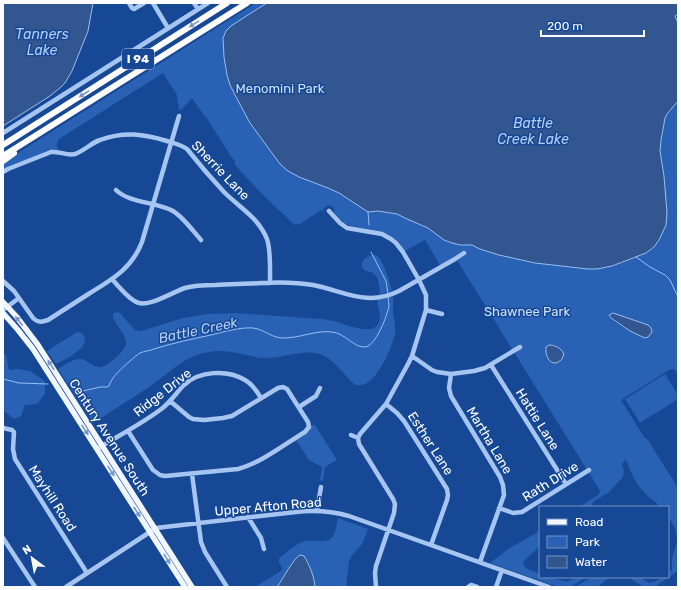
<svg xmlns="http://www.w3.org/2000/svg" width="681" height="590" viewBox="0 0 681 590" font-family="Rubik,sans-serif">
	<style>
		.green { fill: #2961b4; fill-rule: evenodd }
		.water { fill: #32568f; stroke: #99bff4 }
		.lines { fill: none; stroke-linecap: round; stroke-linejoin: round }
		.stream { stroke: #99bff4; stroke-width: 1 }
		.minor { stroke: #a6c5f1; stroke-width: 4.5 }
		.major { stroke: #f1f6ff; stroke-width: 5.5 }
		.highway { stroke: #fff; stroke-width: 6 }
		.oneway { fill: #7f9ac5 }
		.oneway2 { fill: #7996c5 }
		.labels { text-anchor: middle; stroke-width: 3; stroke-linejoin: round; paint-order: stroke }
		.shield { fill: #164895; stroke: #b9c8df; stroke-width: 1 }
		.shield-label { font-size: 12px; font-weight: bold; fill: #fff }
		.park-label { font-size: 13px; fill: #cee1fc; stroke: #164895 }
		.street-label { font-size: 13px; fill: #fff; stroke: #164895 }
		.water-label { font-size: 14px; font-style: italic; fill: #b3cff8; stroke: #164895 }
	</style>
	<rect width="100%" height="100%" fill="#164895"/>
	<path class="green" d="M256,3H318L470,245H473L480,249L499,255L535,263L588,269H597L612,266L636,257L665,197L664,176L660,151L661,140L665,118L667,114L678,101V376L675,370L673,369L669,370L621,400L644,437L648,440L678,488V571L654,587H644L628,577H640L649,583L654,582L663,577H668V574L672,570V559L677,541V537L675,528L668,516V507H661C656,502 649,498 644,492C636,484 630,472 627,461L625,460L622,464L624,472L623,477L608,493L594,501L592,504V507H579L598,495L600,492L599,489L455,257L440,265L425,240L405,251L399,242L388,234L377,231L352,226L345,224L335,214L333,207C328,203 322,207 323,213L321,210L300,224L295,225L265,197L235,165V161L232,158L206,117L203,114L192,98L181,110H179L177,95L163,73L59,139C56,143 56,146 59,150H52L47,151L3,169V163L10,158ZM611,313L648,325L646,338C637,335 616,324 609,317Z
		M372,255C375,255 375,255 378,257C384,263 390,282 392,291L380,294C379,288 380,280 375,275C373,272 370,272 366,271C357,266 364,257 372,255Z
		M393,296C393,302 393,307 393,312C394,319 396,327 395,334C392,348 373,394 354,384C345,376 338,365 328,358C310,345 284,359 263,358C256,358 249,355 242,354C234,352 226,351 218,351C185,353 174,370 149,387C131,399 112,411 93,423L58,369C64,365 74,358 81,359C87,360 92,366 98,367C106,369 127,350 126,342C126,335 116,325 113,318V314L116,312L120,313L135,330L141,331L183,318L207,314L236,313L320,319C325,319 329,320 333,321C344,323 373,338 379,322C381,315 378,307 377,300Z
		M77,332L82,333C94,346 66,359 56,364L47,351Z
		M6,354L9,370L18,369L30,371L45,381V394L37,404L25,405L21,416L14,419L3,410V355Z
		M665,374L678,395V399L640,423L625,399Z
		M311,425H315L337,460L325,467L323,481L320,480L322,467L309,460L296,440L309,432Z
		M338,518L368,529L362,544L352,555L349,561L346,587H255L281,571L282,568L279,562V559C286,552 296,544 305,541C310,540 314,541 318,541C335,543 335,532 338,518Z
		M540,531V546L524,561L523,564C526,570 534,571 540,574V577H549L566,582L577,577H587L569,587H558L490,563L508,549Z
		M592,577H610L597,587H575Z"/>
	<path class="water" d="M3,3H93L88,31L72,71L65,83L61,87L50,96L3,126Z
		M267,3H678V15H677L675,16L678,23V101L667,114L665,118L661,140L660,151L664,176L667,213L666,225L659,240L654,247L646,253L612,266L597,269H588L535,263L499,255L480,249L472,245H460L452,243L444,240L428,228L407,219L397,214L378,211L368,212L339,193L328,188L299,177L288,171L280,164L250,123L235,95L230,85L227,75L224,57L223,38L226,31L231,26L251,13Z
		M613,313L648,325L651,328L652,332L648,337L645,338L630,331L611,318L609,315Z
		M549,345C555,345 561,348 564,354L562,359C561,360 559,362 556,363C548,364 545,353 546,347Z
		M300,555L304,556C310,566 314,576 315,587H277C283,579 293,559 300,555Z"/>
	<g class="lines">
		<path class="stream" d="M368,212L369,225
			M371,252L386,281L388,294
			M636,257L650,267L665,275L670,280L678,297
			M3,379L19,383L48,384
			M83,391L100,387H107L109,386C110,383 111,381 113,378C116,373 135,356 140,353C144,351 150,351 154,349C173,343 192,339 211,335C224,332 239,327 253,328C264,329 273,339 284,338C300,338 316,330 332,332C345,333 354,348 365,347C376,346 387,316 389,306C389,303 388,300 388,297"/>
		<path class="minor" d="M129,3L132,8L134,9L144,3
			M153,3L168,28
			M194,3L198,9
			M3,133L208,3
			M3,172L8,169L51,152C59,151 67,156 75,154C84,151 91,143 100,140C124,131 144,134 167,141C174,143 182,145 187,149C199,164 211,178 224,192C240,208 258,217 267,239C271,251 270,270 270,283
			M116,190C129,203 157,202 173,211C183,217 193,231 201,240
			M329,211L340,223L347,228L382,234L391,239L396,243L403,252L419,280L426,295V310L412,356L408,364L386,404L360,434L358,438L359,444L393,499L395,504L394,513L376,566L375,573L376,587
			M112,279C118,286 130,301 139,303C151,306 173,292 185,288C195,285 205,285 215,285C231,284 246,284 261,283C278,282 296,282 313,285C344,291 367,307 399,291L455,259L464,253
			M3,281L14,291L33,318C38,323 42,322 48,320C62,311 76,302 90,293C113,279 132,268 142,242L179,116
			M3,310L19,298
			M426,310L442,314
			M412,356L432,370L437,372L451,374L474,371L485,368L520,347
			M491,365L566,484
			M451,374L449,388L451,396L500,477L503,485L504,495L480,562
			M386,404L397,413L404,421L447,489L448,495L447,500L431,545
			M299,407L316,396L320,388
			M3,428L12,430L14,432L13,449L15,459L87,573
			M128,431L153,470L160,475L165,476L238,469C261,463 285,444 305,432L309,427L308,422L287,389L283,387L278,388L232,416L223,418L204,420L193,419L189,417L170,401
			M351,435L358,438
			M100,447C120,435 141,424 160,410C170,403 176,393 184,385C199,371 227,369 245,380C252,384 257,391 261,398
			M192,474L201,542L205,552L227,587
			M499,508L513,513L522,512L589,470
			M317,510L321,487
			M248,517L261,538L264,549
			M3,538L35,587
			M66,587L156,528L296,512C314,510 331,511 349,516L549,587
			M468,587L471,585L477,587
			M496,587L502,570"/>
		<path class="major" d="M3,302L16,316L38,345L192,587
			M3,313L18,330L33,349L185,587"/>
		<path class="highway" d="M3,145L227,3
			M3,156L247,3
			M3,161L14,153"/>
	</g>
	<defs><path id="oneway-solid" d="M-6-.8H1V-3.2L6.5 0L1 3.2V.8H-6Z"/></defs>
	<g class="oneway">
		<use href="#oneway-solid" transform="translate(194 24) rotate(148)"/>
		<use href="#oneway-solid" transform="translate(84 94) rotate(147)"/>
	</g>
	<g class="oneway2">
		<use href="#oneway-solid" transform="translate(19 321) rotate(-129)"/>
		<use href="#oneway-solid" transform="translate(51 365) rotate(-123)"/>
		<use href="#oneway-solid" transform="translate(85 430) rotate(57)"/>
		<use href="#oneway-solid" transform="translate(111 471) rotate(57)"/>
		<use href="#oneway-solid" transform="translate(137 512) rotate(57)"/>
		<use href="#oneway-solid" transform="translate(167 559) rotate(58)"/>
	</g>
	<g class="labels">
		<rect class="shield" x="122" y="49" width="32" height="20" rx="3"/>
		<g class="shield-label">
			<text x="138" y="63">I 94</text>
		</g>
		<g class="park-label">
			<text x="280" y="93">Menomini Park</text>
			<text x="527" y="316">Shawnee Park</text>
		</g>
		<g class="street-label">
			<text transform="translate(221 170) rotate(46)" y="5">Sherrie Lane</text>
			<text transform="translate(162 392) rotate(-38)" y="5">Ridge Drive</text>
			<text transform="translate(538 419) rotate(58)" y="5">Hattie Lane</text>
			<text transform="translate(110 437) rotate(57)" y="5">Century Avenue South</text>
			<text transform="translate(490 440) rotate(59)" y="5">Martha Lane</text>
			<text transform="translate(431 443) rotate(57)" y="5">Esther Lane</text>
			<text transform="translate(550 481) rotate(-32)" y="5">Rath Drive</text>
			<text transform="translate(53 498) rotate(57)" y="5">Mayhill Road</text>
			<text transform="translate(268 506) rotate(-5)" y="5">Upper Afton Road</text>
		</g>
		<g class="water-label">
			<text x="42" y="39">Tanners<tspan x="42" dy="16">Lake</tspan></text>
			<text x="533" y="128">Battle<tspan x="533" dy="16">Creek Lake</tspan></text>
			<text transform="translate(198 330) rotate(-12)" y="5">Battle Creek</text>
		</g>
	</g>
	<rect width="681" height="590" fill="none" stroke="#ffffff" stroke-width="8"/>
	<rect x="539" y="506" width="130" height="72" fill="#164895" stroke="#7391bf"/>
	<rect x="547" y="519" width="20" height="6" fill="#f1f6ff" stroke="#7391bf"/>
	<text x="575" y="526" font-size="12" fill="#ffffff">Road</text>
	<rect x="547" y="536" width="20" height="12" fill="#2961b4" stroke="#7391bf"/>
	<text x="575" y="546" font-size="12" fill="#ffffff">Park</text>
	<rect x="547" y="556" width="20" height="12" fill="#32568f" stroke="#7391bf"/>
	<text x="575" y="566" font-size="12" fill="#ffffff">Water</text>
	<g transform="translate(32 558) rotate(328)" stroke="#164895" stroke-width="3" paint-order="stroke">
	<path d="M0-3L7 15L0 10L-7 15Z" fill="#ffffff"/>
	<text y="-6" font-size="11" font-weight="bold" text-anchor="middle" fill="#ffffff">N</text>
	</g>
	<path d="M541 30v6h103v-6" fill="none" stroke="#ffffff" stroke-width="2"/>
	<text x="547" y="30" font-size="12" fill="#ffffff" stroke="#164895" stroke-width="3" paint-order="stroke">200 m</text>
</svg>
